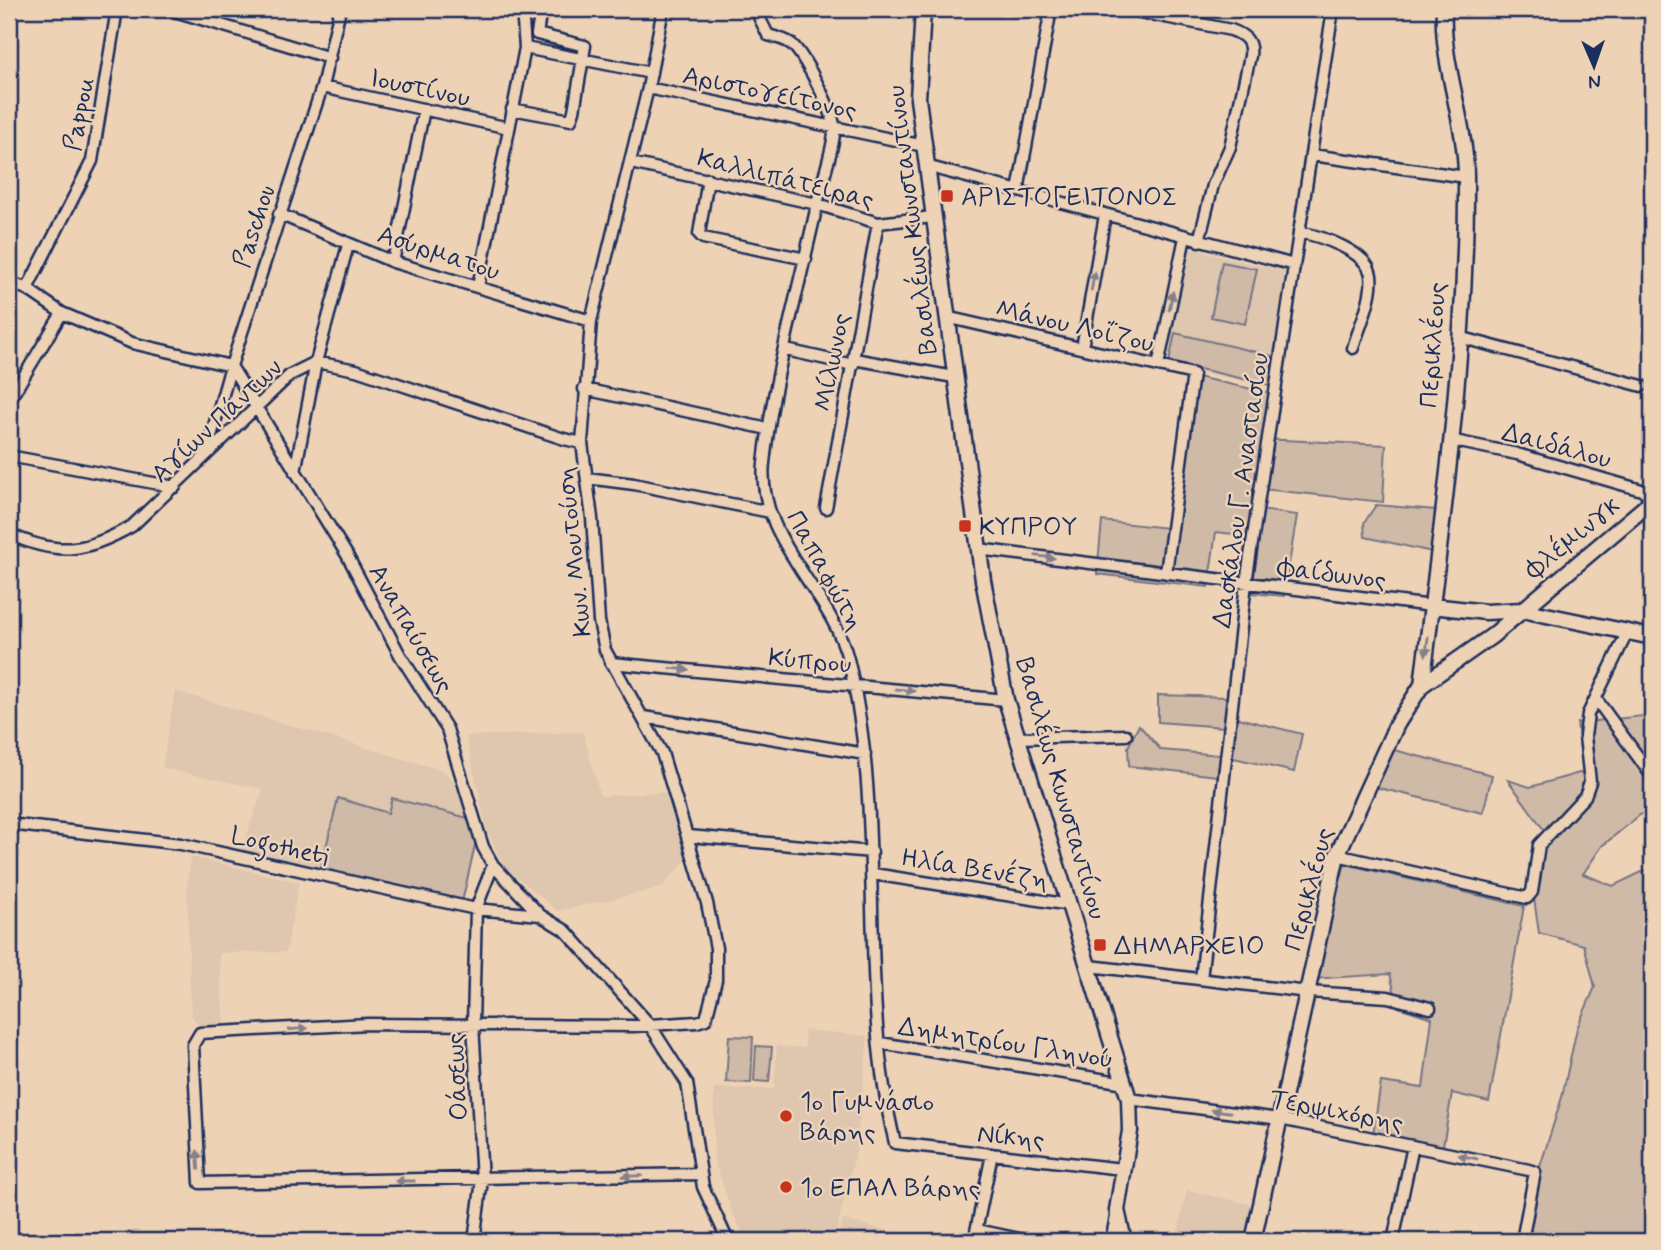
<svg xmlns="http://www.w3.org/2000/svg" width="1661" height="1250" viewBox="0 0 1661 1250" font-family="Mynerve,sans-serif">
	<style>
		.built { fill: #dec6af }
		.green { fill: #cfbaa8; stroke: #757483; stroke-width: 2 }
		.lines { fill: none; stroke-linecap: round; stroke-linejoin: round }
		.street-casing { stroke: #1b2f5e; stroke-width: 15 }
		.secondary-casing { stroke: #1b2f5e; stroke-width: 19 }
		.street { stroke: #eed2b5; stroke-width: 10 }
		.secondary { stroke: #eed2b5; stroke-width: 14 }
		.oneway { fill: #84808a }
		.poi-dot { fill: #c8321e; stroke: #eed2b5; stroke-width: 2.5 }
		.labels { text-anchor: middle; stroke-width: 5; stroke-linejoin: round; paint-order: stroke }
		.street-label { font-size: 26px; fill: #1b2f5e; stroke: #eed2b5 }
		.poi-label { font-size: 26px; fill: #1b2f5e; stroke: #eed2b5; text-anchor: start }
	</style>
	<rect width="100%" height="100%" fill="#eed2b5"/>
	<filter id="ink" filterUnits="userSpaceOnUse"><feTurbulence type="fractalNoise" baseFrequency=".0143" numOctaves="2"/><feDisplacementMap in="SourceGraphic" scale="14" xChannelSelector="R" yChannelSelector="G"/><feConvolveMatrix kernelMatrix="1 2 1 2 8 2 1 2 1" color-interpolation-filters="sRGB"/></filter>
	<g filter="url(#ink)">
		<path class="built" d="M1189,248L1285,272L1271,387L1167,365Z
			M175,691L441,770L453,780L468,818L393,798L388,813L320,872L241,852L263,789L162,768Z
			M583,732L600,796L665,792L686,860L661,888L558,911L504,866L487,831L466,736Z
			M191,857L299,882L286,952L219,953L224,1025L200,1026L191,1015L187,885Z
			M804,1030L868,1036L856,1151L834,1241H747L733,1214L714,1160V1088L774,1089L777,1046L805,1048Z
			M1187,1190L1254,1205L1246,1241H1176Z
			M843,1220L931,1241H837Z"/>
		<path class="green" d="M1222,262L1257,269L1245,324L1211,317Z
			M1175,333L1273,356L1270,385L1169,362Z
			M1197,377L1270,393L1263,439L1386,445L1383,502L1253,488L1252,509L1297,515L1284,596L1252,593L1259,537L1216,532L1208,587L1097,574L1102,521L1177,529Z
			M1376,505L1436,510L1432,552L1365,537L1364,523Z
			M1158,695L1228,697L1226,715L1302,734L1294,772L1221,755L1217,776L1129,766L1128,747L1139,725L1161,750L1220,755L1224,727L1158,722Z
			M1652,715V805L1602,846L1583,874L1613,886L1652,867V1241H1570L1527,1234L1539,1170L1562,1097L1577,1028L1595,987L1584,945L1539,933L1534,899L1540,851L1552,841L1508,780L1530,787L1583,772L1577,723Z
			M1394,750L1492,775L1483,813L1375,787Z
			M338,798L388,813L392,798L468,818L476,841L462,902L320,872Z
			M1345,864L1524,906L1489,1102L1452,1093L1443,1146L1373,1134L1381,1082L1423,1088L1432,1018L1398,1007L1390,974L1311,979Z
			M729,1036L753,1037L751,1083L726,1082Z
			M756,1046L772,1047L769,1082L754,1081Z"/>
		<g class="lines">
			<defs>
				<path id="street" d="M168,9L330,58
					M663,9L648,88L591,321L582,443L592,518L599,621L605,650L662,753L707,903L716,948V980L706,1019L697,1022L634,1026L368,1024L200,1033L193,1045L200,1183L701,1174
					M760,9L759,17L768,35C775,37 784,39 790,43C802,50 832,110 834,125C837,139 820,187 817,205C799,288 773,379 764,463C756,538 831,591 848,659C888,818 856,985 895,1143L1122,1169
					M1124,9L1231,30C1245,35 1252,41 1250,56L1230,147L1213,185L1199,241
					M525,48L651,73
					M322,87L509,128
					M648,88L924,146
					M512,109L571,120L574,111L585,46L537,34L541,9
					M1312,155L1466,177
					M631,163L817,204L878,223L933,217
					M926,166L1294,265
					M708,179L699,234L703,238L806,259
					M1018,191L1051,9
					M279,214L393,262L591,321
					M1299,232C1320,236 1367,251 1371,275C1374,297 1359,327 1353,348
					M393,262L424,109
					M9,282L27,289L62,313L132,343L231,366L347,555L400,655L447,729L483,847L493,865L540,915L566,931L650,1025L687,1083L703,1187L728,1241
					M478,287L525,48L522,9
					M27,289L92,161L117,9
					M946,317L1193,374L1166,573
					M1459,337L1642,386
					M1082,348L1105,215
					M786,350L853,365
					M854,359L954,377
					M1158,366L1185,237
					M584,389L768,429
					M9,401L62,313
					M1450,440L1517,454L1652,493
					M206,454L231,366L322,87L340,9
					M9,456L175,487
					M295,472L316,362L348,245
					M587,478L634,484L770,512
					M826,508L878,223
					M9,534C58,556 85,553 132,526L290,375L316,362L356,370L564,439L582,443
					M978,549L1432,606
					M611,663L1006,700
					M1596,699L1652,776
					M644,717L865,754
					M1018,738L1126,735
					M9,824L181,844L476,909L540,915
					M688,836L872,852
					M1337,855L1527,898L1532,892L1539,845L1585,796L1590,782L1585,736L1588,714L1627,633
					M873,874L1070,905
					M1090,966L1308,992L1388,997L1430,1008
					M1201,979L1246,583L1333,9
					M880,1043L1125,1083
					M1129,1099L1280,1119L1529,1170L1535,1172L1522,1241
					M977,1230L1029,1241
					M474,1241L482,1180L473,1024L476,909L493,865
					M974,1241L992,1154
					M1111,1241L1116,1217
					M1393,1241L1413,1146"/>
				<path id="secondary" d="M923,9L918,99L983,580L1006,700L1129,1099L1130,1131L1117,1210L1124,1241
					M1432,606L1486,612L1522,610L1652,637
					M1422,685C1443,517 1467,347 1466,177C1466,120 1441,65 1444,9
					M1253,1241L1337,855L1397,724L1422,685L1492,636L1652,501"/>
			</defs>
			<use href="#street" class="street-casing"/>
			<use href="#secondary" class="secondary-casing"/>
			<use href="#street" class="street"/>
			<use href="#secondary" class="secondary"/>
		</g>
		<defs><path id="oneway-solid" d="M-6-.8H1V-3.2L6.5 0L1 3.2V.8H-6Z" transform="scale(1.75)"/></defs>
		<g class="oneway">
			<use href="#oneway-solid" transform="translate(1093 281) rotate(-80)"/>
			<use href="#oneway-solid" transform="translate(1171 301) rotate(-78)"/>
			<use href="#oneway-solid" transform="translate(1045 557) rotate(7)"/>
			<use href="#oneway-solid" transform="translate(1427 646) rotate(97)"/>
			<use href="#oneway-solid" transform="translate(679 669) rotate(5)"/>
			<use href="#oneway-solid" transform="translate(905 690) rotate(6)"/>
			<use href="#oneway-solid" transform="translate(298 1029) rotate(-4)"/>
			<use href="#oneway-solid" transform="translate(1221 1111) rotate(-172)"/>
			<use href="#oneway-solid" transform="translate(1468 1157) rotate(-168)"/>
			<use href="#oneway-solid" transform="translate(198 1160) rotate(-94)"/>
			<use href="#oneway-solid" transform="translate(632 1176) rotate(178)"/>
			<use href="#oneway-solid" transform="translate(405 1181) rotate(180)"/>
		</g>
	</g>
	<g class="poi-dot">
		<rect x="940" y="189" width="14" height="14" rx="3.5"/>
		<rect x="958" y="519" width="14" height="14" rx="3.5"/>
		<rect x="1093" y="938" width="14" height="14" rx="3.5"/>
		<circle cx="786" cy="1116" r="7"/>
		<circle cx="786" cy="1187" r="7"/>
	</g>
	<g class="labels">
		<g class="street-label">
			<text transform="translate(420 87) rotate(12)" y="9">Ιουστίνου</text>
			<text transform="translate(770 92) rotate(12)" y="9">Αριστογείτονος</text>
			<text transform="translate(78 114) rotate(-79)" y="9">Pappou</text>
			<text transform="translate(786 178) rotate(14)" y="9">Καλλιπάτειρας</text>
			<text transform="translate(911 220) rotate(-97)" y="9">Βασιλέως Κωνσταντίνου</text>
			<text transform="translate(253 226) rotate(-72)" y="9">Paschou</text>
			<text transform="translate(439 252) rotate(18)" y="9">Ασύρματου</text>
			<text transform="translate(1075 325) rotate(13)" y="9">Μάνου Λοΐζου</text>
			<text transform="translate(1432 345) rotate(-86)" y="9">Περικλέους</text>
			<text transform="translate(831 362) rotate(-79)" y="9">Μίλωνος</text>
			<text transform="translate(216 420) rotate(-43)" y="9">Αγίων Πάντων</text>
			<text transform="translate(1557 445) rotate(15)" y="9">Δαιδάλου</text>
			<text transform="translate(1240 490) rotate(-82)" y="9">Δασκάλου Γ. Αναστασίου</text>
			<text transform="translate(1572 537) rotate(-39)" y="9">Φλέμινγκ</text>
			<text transform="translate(573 552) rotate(-96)" y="9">Κων. Μουτούση</text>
			<text transform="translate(826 570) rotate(61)" y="9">Παπαφώτη</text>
			<text transform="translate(1332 573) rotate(7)" y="9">Φαίδωνος</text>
			<text transform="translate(412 628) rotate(60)" y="9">Αναπαύσεως</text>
			<text transform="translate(810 660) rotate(5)" y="9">Κύπρου</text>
			<text transform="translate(1062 788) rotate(74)" y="9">Βασιλέως Κωνσταντίνου</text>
			<text transform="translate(280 845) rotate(13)" y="9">Logotheti</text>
			<text transform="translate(975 868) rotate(9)" y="9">Ηλία Βενέζη</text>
			<text transform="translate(1308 889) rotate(-75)" y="9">Περικλέους</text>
			<text transform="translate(1006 1042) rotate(9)" y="9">Δημητρίου Γληνού</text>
			<text transform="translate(456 1077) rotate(-93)" y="9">Οάσεως</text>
			<text transform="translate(1337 1110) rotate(11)" y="9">Τερψιχόρης</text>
			<text transform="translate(1011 1136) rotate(6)" y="9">Νίκης</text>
		</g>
		<g class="poi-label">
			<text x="961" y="205">ΑΡΙΣΤΟΓΕΙΤΟΝΟΣ</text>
			<text x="979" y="535">ΚΥΠΡΟΥ</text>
			<text x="1114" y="954">ΔΗΜΑΡΧΕΙΟ</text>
			<text x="800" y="1110">1ο Γυμνάσιο<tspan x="800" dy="30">Βάρης</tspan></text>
			<text x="800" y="1196">1ο ΕΠΑΛ Βάρης</text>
		</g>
	</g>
	<rect width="1661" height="1250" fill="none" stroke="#eed2b5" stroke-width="35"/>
	<rect x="18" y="18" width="1626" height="1215" fill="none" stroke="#1b2f5e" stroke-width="2.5" filter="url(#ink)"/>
	<g transform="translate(1594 66) rotate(178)" stroke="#eed2b5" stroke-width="5" paint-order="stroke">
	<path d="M0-5L12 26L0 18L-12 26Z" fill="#1b2f5e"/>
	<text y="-10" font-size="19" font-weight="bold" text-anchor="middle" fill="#1b2f5e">N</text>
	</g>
</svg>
